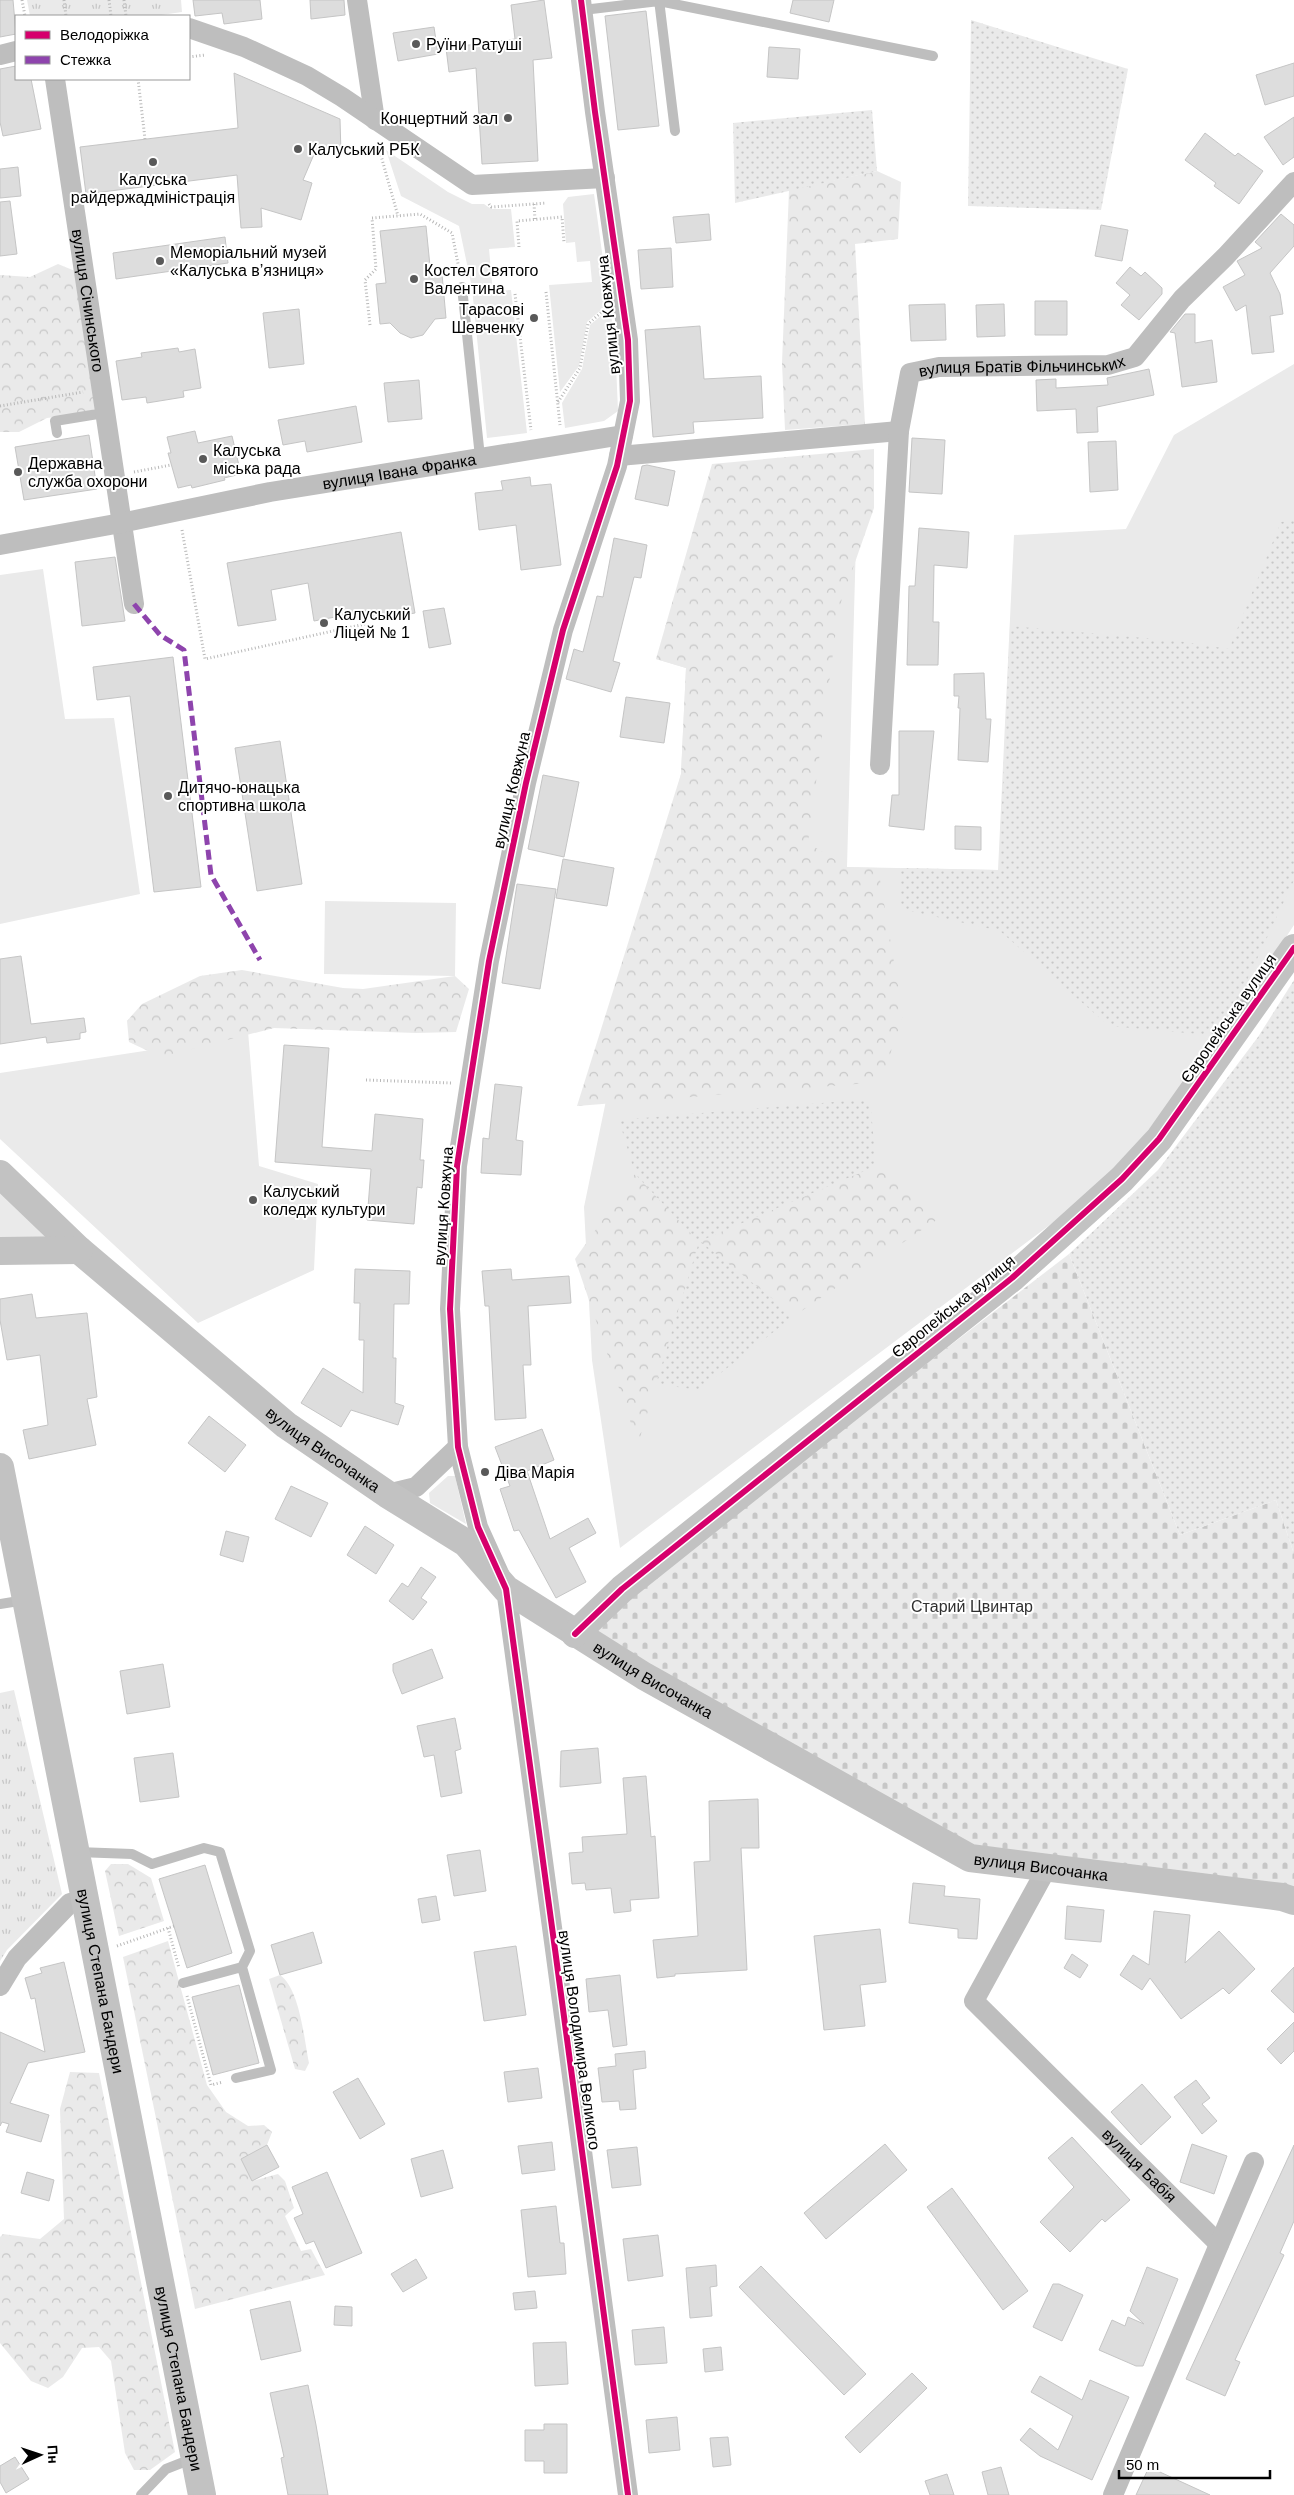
<svg xmlns="http://www.w3.org/2000/svg" width="1294" height="2495" viewBox="0 0 1294 2495" font-family="Helvetica,sans-serif">
	<style>
		.grass { fill: #eaeaea }
		.forest { fill: url(#forest-crowns) }
		.cemetery { fill: url(#cemetery-stones) }
		.park { fill: url(#park-tufts) }
		.garden { fill: url(#garden-dots) }
		.building { fill: #ddd; stroke: #c5c5c5 }
		.lines { fill: none; stroke-linecap: round; stroke-linejoin: round }
		.path { stroke: #b8b8b8; stroke-width: 3; stroke-dasharray: 1 2.5; stroke-linecap: butt }
		.lane { stroke: #bebebe; stroke-width: 10 }
		.street { stroke: #bebebe; stroke-width: 20 }
		.secondary { stroke: #c2c2c2; stroke-width: 28 }
		.quiet { stroke: #8e44ad; stroke-width: 5; stroke-dasharray: 10 5; stroke-linecap: butt }
		.cycleway-casing { stroke: #fff; stroke-width: 9 }
		.cycleway { stroke: #d6006c; stroke-width: 6 }
		.poi-dot { fill: #595959; stroke: #fff; stroke-width: 2 }
		.labels { text-anchor: middle; stroke-width: 4; stroke-linejoin: round; paint-order: stroke }
		.poi-label { font-size: 16px; fill: #000; stroke: #fff; text-anchor: start }
		.street-label { font-size: 16px; fill: #000; stroke: #fff }
		.park-label { font-size: 16px; fill: #303030; stroke: #fff }
	</style>
	<defs>
		<pattern id="forest-crowns" width="20" height="18" patternUnits="userSpaceOnUse" patternTransform="scale(1.25)"><rect width="20" height="18" fill="#eaeaea"/><path d="M2 6a3 3 0 1 1 6 0M12 15a3 3 0 1 1 6 0" fill="none" stroke="#c7c7c7"/></pattern>
		<pattern id="cemetery-stones" width="16" height="16" patternUnits="userSpaceOnUse" patternTransform="scale(1.25)"><rect width="16" height="16" fill="#eaeaea"/><path d="M2 7V4a2 2 0 0 1 4 0v3zM10 15v-3a2 2 0 0 1 4 0v3z" fill="#c7c7c7"/></pattern>
		<pattern id="park-tufts" width="24" height="20" patternUnits="userSpaceOnUse" patternTransform="scale(1.25)"><rect width="24" height="20" fill="#eaeaea"/><path d="M3 7l-1-3M5 7V3M7 7l1-3M15 17l-1-3M17 17v-4M19 17l1-3" fill="none" stroke="#c7c7c7"/></pattern>
		<pattern id="garden-dots" width="8" height="8" patternUnits="userSpaceOnUse" patternTransform="scale(1.25)"><rect width="8" height="8" fill="#eaeaea"/><path d="M2 2h.1M6 6h.1" fill="none" stroke="#c7c7c7" stroke-width="1.8" stroke-linecap="round"/></pattern>
	</defs>
	<rect width="100%" height="100%" fill="#fff"/>
	<path class="grass" d="M386,150L448,192L472,204H484L491,209H511L515,247L489,249L493,292L511,290L527,433L487,438L472,288L459,226L401,196Z
		M594,194L609,303L587,322L579,366L560,392L549,285L592,282L590,261L577,262L575,242L566,243L563,204L568,197Z
		M610,308L615,341L618,411L604,421L565,428L562,403L582,369L590,325Z
		M1294,364V925L1221,1036L1135,1147L1079,1203L620,1548L592,1360L584,1207L640,936L681,774L686,668L656,659L858,468L847,867L998,870L1014,535L1126,529L1174,435Z
		M43,569L65,719L114,718L140,894L0,924V575Z
		M325,901L456,903L455,976L324,974Z
		M247,1019L259,1166L318,1184L314,1270L198,1323L0,1139V1073L203,1042Z
		M0,1185L53,1238L0,1245Z
		M448,1476H455L466,1524L430,1503L429,1493Z"/>
	<path class="forest" d="M877,171L901,182L898,239L855,244L865,424L785,430L782,363L789,190Z
		M58,264L75,271L98,408L81,414L47,418L19,432H0V275L30,277Z
		M874,449V508L839,608L808,843L847,867L878,868L903,1015L881,1082L577,1106L681,774L686,668L656,659L712,464Z
		M242,970L343,988L363,989L455,976L469,989L456,1032L416,1033L274,1028L161,1057L129,1042L127,1021L142,1004L200,976Z
		M876,1166L941,1217L794,1316L699,1242L638,1444L575,1259L635,1174L699,1241Z
		M111,1864H128L151,1878L164,1921L119,1936L105,1871Z
		M168,1941L207,2085L226,2112L248,2126L264,2125L272,2132L267,2145L241,2159L252,2181L278,2174L285,2181L294,2208L285,2216L301,2251L311,2249L325,2275L195,2309L123,1957Z
		M280,1975C300,1989 304,2039 309,2063L305,2071L295,2069L269,1979Z
		M70,2072L99,2073L175,2452L150,2470H134L125,2453L111,2361L99,2347L82,2348L63,2377L48,2388L31,2381L0,2343V2237L3,2234L40,2239L64,2219L60,2109Z"/>
	<path class="cemetery" d="M1069,1254L1180,1535L1276,1500L1294,1554V1889L970,1858L575,1634Z"/>
	<path class="park" d="M27,0H181L182,12L154,16H30Z
		M14,1690L62,1894L7,1950L0,1961V1693Z"/>
	<path class="garden" d="M971,20L1128,69L1101,210L968,206Z
		M872,110L877,171L735,203L733,123Z
		M1294,520V880L1221,1036L1109,1026L1000,931L901,909V868L999,870L1010,626L1178,641L1229,649L1281,522Z
		M1294,980V1554L1276,1500L1180,1535L1069,1254L1158,1170L1258,1037Z
		M870,1099L876,1166L700,1241L794,1316L699,1390L656,1384L699,1242L635,1174L619,1120Z"/>
	<path class="building" d="M0,0H13L16,34L0,37Z
		M193,0H260L262,19L224,24L222,13L195,16Z
		M310,0H344L345,15L311,19Z
		M544,0L552,58L533,60L538,161L482,164L476,68L449,72L446,48L515,39L511,5Z
		M793,0H834L829,22L790,13Z
		M646,11L659,126L618,130L605,16Z
		M434,27L438,54L398,61L393,33Z
		M769,47L800,49L798,79L767,77Z
		M1294,63V96L1265,105L1256,75Z
		M16,66V79H31L41,129L3,136L0,122V69Z
		M234,73L340,119L341,155L318,145L303,180L312,183L301,220L261,208L262,227L241,228L237,175L86,194L80,147L238,128Z
		M1294,117V157L1283,165L1264,137Z
		M1205,133L1235,156L1238,153L1263,171L1239,204L1214,186L1216,183L1185,160Z
		M18,167L21,196L0,198V169Z
		M10,201L17,254L0,256V202Z
		M709,214L711,240L676,243L673,217Z
		M1281,214L1294,225V246L1270,273L1280,294L1283,314L1270,316L1274,352L1252,354L1246,305L1236,311L1223,287L1245,275L1237,261L1262,248L1255,242Z
		M1101,225L1128,230L1122,261L1095,256Z
		M426,226L431,276L442,274L446,318L435,319L423,335L411,338L400,333L390,323L380,324L376,284L386,283L380,231Z
		M225,237L228,263L116,279L113,253Z
		M671,248L673,287L641,289L638,250Z
		M1130,267L1141,276L1145,272L1162,288V294L1139,320L1121,305L1130,295L1116,283Z
		M1035,301H1067V335H1035Z
		M945,304L946,340L911,341L909,305Z
		M1004,304L1005,336L977,337L976,305Z
		M299,309L304,364L269,368L263,313Z
		M1185,314H1195V343L1212,340L1217,382L1182,387L1175,333L1170,332Z
		M700,326L704,379L761,376L763,418L693,422L694,433L653,437L645,330Z
		M178,348L179,352L195,349L201,388L183,391L184,397L147,403L146,397L122,400L116,361L142,357L141,353Z
		M1149,369L1154,395L1097,407L1098,432L1077,433L1076,409L1037,411L1036,380L1056,379V388L1108,385L1107,378Z
		M419,380L422,419L388,422L384,383Z
		M356,406L362,442L307,452L305,441L283,445L278,420Z
		M195,431L198,443L232,436L241,474L224,478L225,480L192,488L191,485L178,488L168,453H171L167,437Z
		M89,435L97,489L24,500L15,447Z
		M912,438L945,440L942,494L909,492Z
		M1116,441L1118,490L1090,492L1088,442Z
		M647,465L675,471L668,506L635,499L642,466Z
		M530,477L531,486L551,484L561,565L521,570L516,525L479,530L475,493L503,490L501,481Z
		M919,528L969,532L967,568L934,565L933,622H939L938,665H907L909,586H915Z
		M401,532L415,613L374,620L372,610L314,621L308,583L271,590L276,620L238,626L227,563Z
		M614,538L647,545L641,578L634,577L613,661L620,663L611,692L566,679L574,649L583,652L597,596L603,597Z
		M115,557L125,621L82,626L75,562Z
		M444,608L451,644L429,648L423,611Z
		M173,657L201,887L154,892L130,696L97,700L93,667Z
		M984,673L986,719H991L988,762L958,760L960,708H958L959,696H954V674Z
		M626,697L670,703L664,743L620,737Z
		M899,731H934L924,830L889,826L892,795H899Z
		M280,741L302,884L257,891L235,748Z
		M543,775L579,782L564,857L528,849Z
		M955,826L981,827V850L955,849Z
		M563,859L614,868L607,906L556,898Z
		M517,884L556,889L540,989L502,983Z
		M21,956L31,1024L84,1018L86,1032L80,1033V1039L47,1043L46,1037L0,1044V959Z
		M284,1045L329,1048L322,1147L372,1151L375,1114L423,1119L420,1160H424L422,1188L417,1187L414,1224L367,1220L371,1169L275,1162Z
		M495,1084L522,1087L516,1140L523,1141L521,1175L481,1173L483,1138L489,1139Z
		M355,1269L410,1271L409,1304H394L393,1358H396L395,1403L404,1406L398,1425L351,1410L341,1427L301,1403L323,1368L363,1393L364,1340H359L360,1303H354Z
		M511,1269L512,1280L569,1276L571,1303L528,1306L531,1365H523L526,1418L495,1420L489,1306H485L482,1271Z
		M32,1294L36,1318L87,1313L97,1397L87,1399L96,1445L29,1459L23,1430L48,1425L40,1355L7,1360L0,1320V1299Z
		M209,1416L246,1445L225,1472L188,1443Z
		M542,1429L554,1460L527,1471L550,1539L588,1518L596,1533L569,1548L586,1582L556,1598L519,1530L514,1531L500,1489L510,1486L495,1447Z
		M291,1486L328,1503L311,1537L275,1519Z
		M365,1526L394,1545L376,1574L347,1555Z
		M226,1531L249,1537L243,1562L220,1555Z
		M421,1567L436,1577L421,1598L427,1602L413,1620L389,1601L402,1583L408,1587Z
		M432,1649L443,1678L402,1694L393,1671V1664Z
		M163,1664L170,1707L127,1714L120,1671Z
		M455,1718L461,1749L455,1751L462,1793L441,1797L434,1755L424,1757L417,1726Z
		M598,1748L601,1783L560,1787L561,1751Z
		M173,1753L179,1797L140,1802L134,1758Z
		M646,1776L651,1837L655,1836L659,1898L630,1900L631,1911L614,1913L611,1888L586,1890L585,1883L572,1884L569,1853L583,1852L582,1837L627,1834L623,1778Z
		M758,1799L759,1848H741L747,1970L675,1974V1976L657,1978L653,1940L698,1936L694,1862L710,1861L709,1801Z
		M480,1850L486,1891L454,1896L447,1855Z
		M205,1865L232,1953L187,1968L159,1879Z
		M913,1883L945,1886L944,1896L980,1899L977,1939L958,1938V1929L909,1923Z
		M436,1896L440,1920L422,1923L418,1899Z
		M1067,1906L1104,1910L1101,1942L1065,1939Z
		M1154,1911L1190,1915L1185,1963L1219,1931L1255,1969L1229,1994L1223,1988L1181,2019L1150,1978L1142,1990L1120,1975L1133,1955L1149,1965Z
		M880,1929L886,1982L860,1985L865,2026L824,2030L814,1936Z
		M313,1932L322,1963L280,1975L271,1945Z
		M516,1946L526,2015L484,2021L474,1952Z
		M1072,1954L1088,1965L1080,1978L1064,1968Z
		M64,1962L85,2052L28,2063L10,2103L49,2115L41,2142L6,2132L9,2124L2,2122L0,2126V2032L45,2052L35,1998L31,1999L25,1978L42,1973L40,1968Z
		M1294,1967V2013L1271,1991Z
		M620,1975L627,2045L613,2047L608,2010L589,2012L586,1979Z
		M239,1985L259,2063L213,2075L192,1997Z
		M1294,2022V2051L1281,2064L1267,2049Z
		M645,2051L646,2068L633,2070L636,2109L620,2110L619,2101L602,2102L598,2068L616,2066L615,2054Z
		M538,2068L542,2098L508,2102L504,2072Z
		M358,2078L385,2124L360,2139L333,2092Z
		M1196,2080L1210,2098L1202,2104L1217,2121L1202,2134L1174,2097Z
		M1142,2084L1171,2117L1141,2145L1111,2112Z
		M1072,2137L1130,2200L1105,2222L1102,2219L1070,2252L1040,2222L1074,2187L1048,2158Z
		M552,2142L555,2170L522,2174L518,2146Z
		M885,2144L907,2170L826,2239L804,2213Z
		M1192,2144L1227,2156L1214,2194L1180,2182Z
		M267,2145L279,2167L252,2181L241,2159Z
		M1294,2145V2221L1280,2253L1284,2255L1235,2360L1240,2362L1225,2396L1186,2379Z
		M637,2147L641,2185L612,2188L607,2150Z
		M443,2150L453,2188L421,2197L411,2159Z
		M27,2172L54,2180L49,2201L21,2193Z
		M327,2172L362,2253L326,2268L314,2241L306,2244L294,2218L303,2214L292,2187Z
		M952,2188L1028,2291L1003,2310L927,2207Z
		M556,2206L560,2243H564L566,2274L528,2277L521,2210Z
		M658,2235L663,2276L628,2281L623,2239Z
		M416,2259L427,2278L403,2292L391,2274Z
		M716,2265L717,2286L710,2287L712,2316L690,2318L686,2268Z
		M761,2266L866,2374L844,2395L739,2287Z
		M1147,2267L1178,2279L1143,2366H1136L1099,2350L1112,2320L1125,2326L1128,2317L1144,2324L1130,2311Z
		M1053,2284H1059L1083,2295L1062,2341L1033,2327Z
		M535,2291L537,2308L515,2310L513,2293Z
		M290,2301L301,2351L261,2360L250,2310Z
		M335,2306L352,2307V2326L334,2325Z
		M664,2327L667,2363L635,2365L632,2330Z
		M566,2342L568,2384L535,2386L533,2343Z
		M721,2347L723,2370L705,2372L703,2349Z
		M912,2373L927,2388L860,2453L845,2437Z
		M1040,2376L1082,2400L1090,2380L1129,2397L1092,2480L1040,2456L1020,2440L1030,2428L1058,2450L1073,2416L1031,2392Z
		M308,2385L316,2425L328,2495H288L281,2458L284,2457L270,2393Z
		M677,2417L680,2450L649,2453L646,2420Z
		M544,2424H567V2473H544V2461H525V2430H544Z
		M728,2437L731,2465L713,2467L710,2438Z
		M15,2457L29,2479L6,2493L0,2482V2466Z
		M1001,2467L1009,2495H988L982,2472Z
		M1149,2467L1210,2495H1136Z
		M947,2474L954,2495H930L925,2481Z"/>
	<g class="lines">
		<path class="path" d="M22,0L25,16
			M64,0L66,16
			M109,0L111,16
			M124,0L126,16
			M189,57L205,55
			M138,79L145,139
			M378,145L398,216
			M489,204L491,207L546,203
			M534,204L535,219
			M519,247L517,221L562,217L564,243
			M546,292L560,425
			M515,294L531,430
			M370,325L365,280L376,269L372,218L420,214L452,233L460,274
			M558,402L580,368L588,324L604,310
			M0,406L83,392
			M134,472L171,465
			M182,530L205,659L365,624
			M366,1080L451,1083
			M168,1928L179,1968
			M117,1946L174,1926
			M187,1996L211,2085L223,2082"/>
		<path class="lane" d="M659,0L675,131
			M583,10L659,1L933,56
			M462,287L480,457
			M57,433L55,421L104,413
			M0,1604L25,1600
			M77,1852L132,1854L152,1864L204,1848L220,1852L250,1951L242,1967L183,1983
			M236,2078L271,2070L242,1967
			M141,2495L166,2469L194,2458"/>
		<g class="street">
			<path d="M357,0L375,120"/>
			<path d="M581,0L595,112L628,340L630,401L617,466L563,630L526,783L489,961L457,1166L450,1309L458,1447L478,1527L506,1589C546,1891 590,2193 628,2495"/>
			<path d="M189,28L244,47L307,76L342,97L472,185L605,178"/>
			<path d="M0,55L16,51"/>
			<path id="s1" d="M55,79L134,604"/>
			<path d="M619,456L899,431"/>
			<path id="s2" d="M0,545L121,523L270,492L623,435"/>
			<path id="s3" d="M880,765L899,431L910,373L939,367L1108,365L1135,357L1182,299L1226,256L1294,182"/>
			<path d="M387,1494L416,1487L458,1447"/>
			<path id="s4" d="M1047,1868L974,2001L1219,2244"/>
			<path d="M0,1986L17,1958L70,1903L84,1900"/>
			<path d="M1113,2495L1254,2162"/>
		</g>
		<g class="secondary">
			<path id="s5" d="M0,1174L79,1250L286,1425L387,1494L466,1543L506,1589L644,1676L970,1858L1282,1897L1294,1901"/>
			<path d="M0,1251L79,1250"/>
			<path id="s6" d="M0,1467L202,2495"/>
			<path d="M575,1634L622,1589L1012,1278L1122,1179L1159,1139L1294,948"/>
		</g>
		<path class="quiet" d="M134,604L160,635L184,650L211,875L260,960"/>
		<defs>
			<path id="cycleway" d="M581,0L595,112L628,340L630,401L617,466L563,630L526,783L489,961L457,1166L450,1309L458,1447L478,1527L506,1589C546,1891 590,2193 628,2495
				M575,1634L622,1589L1012,1278L1122,1179L1159,1139L1294,948"/>
		</defs>
		<use href="#cycleway" class="cycleway-casing"/>
		<use href="#cycleway" class="cycleway"/>
	</g>
	<g class="poi-dot">
		<circle cx="416" cy="44" r="5"/>
		<circle cx="508" cy="118" r="5"/>
		<circle cx="298" cy="149" r="5"/>
		<circle cx="153" cy="162" r="5"/>
		<circle cx="160" cy="261" r="5"/>
		<circle cx="414" cy="279" r="5"/>
		<circle cx="534" cy="318" r="5"/>
		<circle cx="203" cy="459" r="5"/>
		<circle cx="18" cy="472" r="5"/>
		<circle cx="324" cy="623" r="5"/>
		<circle cx="168" cy="796" r="5"/>
		<circle cx="253" cy="1200" r="5"/>
		<circle cx="485" cy="1472" r="5"/>
	</g>
	<g class="labels">
		<g class="poi-label">
			<text x="426" y="50">Руїни Ратуші</text>
			<text x="498" y="124" text-anchor="end">Концертний зал</text>
			<text x="308" y="155">Калуський РБК</text>
			<text x="153" y="185" text-anchor="middle">Калуська<tspan x="153" dy="18">райдержадміністрація</tspan></text>
			<text x="170" y="258">Меморіальний музей<tspan x="170" dy="18">«Калуська в’язниця»</tspan></text>
			<text x="424" y="276">Костел Святого<tspan x="424" dy="18">Валентина</tspan></text>
			<text x="524" y="315" text-anchor="end">Тарасові<tspan x="524" dy="18">Шевченку</tspan></text>
			<text x="213" y="456">Калуська<tspan x="213" dy="18">міська рада</tspan></text>
			<text x="28" y="469">Державна<tspan x="28" dy="18">служба охорони</tspan></text>
			<text x="334" y="620">Калуський<tspan x="334" dy="18">Ліцей № 1</tspan></text>
			<text x="178" y="793">Дитячо-юнацька<tspan x="178" dy="18">спортивна школа</tspan></text>
			<text x="263" y="1197">Калуський<tspan x="263" dy="18">коледж культури</tspan></text>
			<text x="495" y="1478">Діва Марія</text>
		</g>
		<g class="street-label">
			<text dy="6" stroke="none"><textPath href="#s1" startOffset="224">вулиця Січинського</textPath></text>
			<text transform="translate(608 315) rotate(-96)" y="6">вулиця Ковжуна</text>
			<text dy="6" stroke="none"><textPath href="#s3" startOffset="506">вулиця Братів Фільчинських</textPath></text>
			<text dy="6" stroke="none"><textPath href="#s2" startOffset="406">вулиця Івана Франка</textPath></text>
			<text transform="translate(511 790) rotate(-77)" y="6">вулиця Ковжуна</text>
			<text transform="translate(1228 1018) rotate(-55)" y="6">Європейська вулиця</text>
			<text transform="translate(443 1206) rotate(-86)" y="6">вулиця Ковжуна</text>
			<text transform="translate(953 1306) rotate(-39)" y="6">Європейська вулиця</text>
			<text dy="6" stroke="none"><textPath href="#s5" startOffset="425">вулиця Височанка</textPath></text>
			<text dy="6" stroke="none"><textPath href="#s5" startOffset="830">вулиця Височанка</textPath></text>
			<text dy="6" stroke="none"><textPath href="#s5" startOffset="1265">вулиця Височанка</textPath></text>
			<text dy="6" stroke="none"><textPath href="#s6" startOffset="524">вулиця Степана Бандери</textPath></text>
			<text transform="translate(580 2040) rotate(82)" y="6">вулиця Володимира Великого</text>
			<text dy="6" stroke="none"><textPath href="#s4" startOffset="385">вулиця Бабія</textPath></text>
			<text dy="6" stroke="none"><textPath href="#s6" startOffset="929">вулиця Степана Бандери</textPath></text>
		</g>
		<g class="park-label">
			<text x="972" y="1612">Старий Цвинтар</text>
		</g>
	</g>
	<rect x="15" y="15" width="175" height="65" fill="#ffffff" stroke="#999999"/>
	<rect x="25" y="31" width="25" height="8" fill="#d6006c" stroke="#999999"/>
	<text x="60" y="40" font-size="15" fill="#000000">Велодоріжка</text>
	<rect x="25" y="56" width="25" height="8" fill="#8e44ad" stroke="#999999"/>
	<text x="60" y="65" font-size="15" fill="#000000">Стежка</text>
	<g transform="translate(40 2455) rotate(87)" stroke="#ffffff" stroke-width="4" paint-order="stroke">
	<path d="M0-4L9 19L0 12L-9 19Z" fill="#000000"/>
	<text y="-8" font-size="14" font-weight="bold" text-anchor="middle" fill="#000000">Пн</text>
	</g>
	<path d="M1119 2470v8h151v-8" fill="none" stroke="#000000" stroke-width="2.5"/>
	<text x="1126" y="2470" font-size="15" fill="#000000" stroke="#ffffff" stroke-width="4" paint-order="stroke">50 m</text>
</svg>
